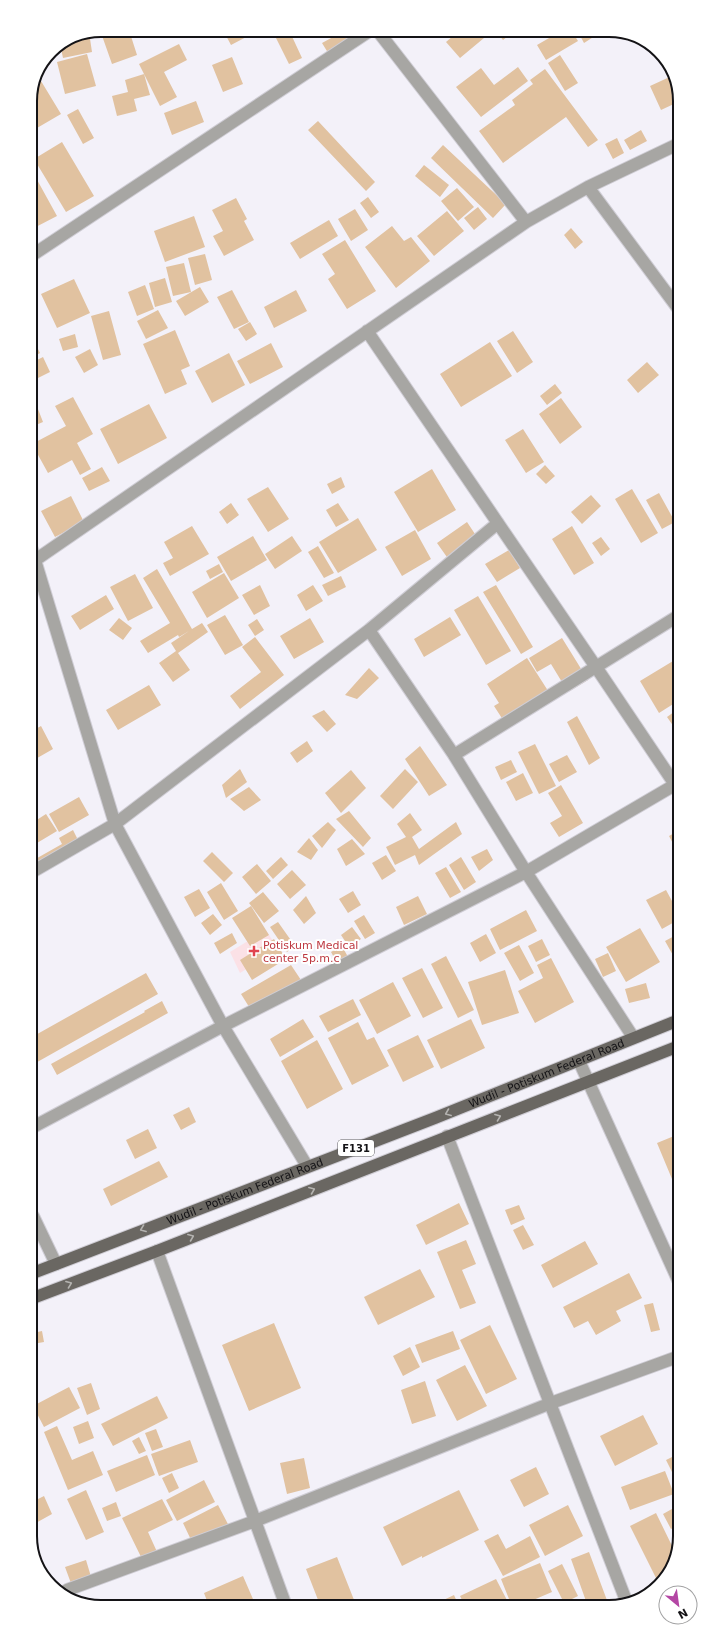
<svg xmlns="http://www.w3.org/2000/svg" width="710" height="1637" viewBox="0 0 710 1637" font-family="'DejaVu Sans',sans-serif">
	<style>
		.medical { fill: #fbe1e6 }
		.building { fill: #e1c2a0 }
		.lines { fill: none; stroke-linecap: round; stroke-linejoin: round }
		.minor-casing { stroke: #cfcdd5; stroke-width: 14 }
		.major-casing { stroke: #cfcdd5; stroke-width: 14 }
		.minor { stroke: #a7a6a3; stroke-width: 12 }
		.major { stroke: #6a6762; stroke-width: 12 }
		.oneway { stroke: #b4b3b0 }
		.health-dot { fill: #e0444e; stroke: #fff; stroke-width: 1.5 }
		.labels { text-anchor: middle; stroke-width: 4; stroke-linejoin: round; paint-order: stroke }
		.shield { fill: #fff; stroke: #5a5a5c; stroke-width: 1 }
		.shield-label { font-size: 10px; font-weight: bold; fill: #141316 }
		.health-label { font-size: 11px; fill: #be3a42; stroke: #fff; text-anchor: start }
		.street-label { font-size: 11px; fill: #141316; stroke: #fff }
		.rim { fill: none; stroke: #141316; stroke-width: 2 }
	</style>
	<rect width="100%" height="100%" fill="#f3f1f9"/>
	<path class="medical" d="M266,930L278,949L240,973L230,952Z"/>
	<path class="building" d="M100,30H129L137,55L112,64Z
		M178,30H188L181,34Z
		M223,30H248L250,35L231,45Z
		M272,30H289L302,58L289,64Z
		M460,30H487L490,33L460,58L446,42Z
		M495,30H516L503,40Z
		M563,30H571L578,41L546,60L537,45Z
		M577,30H592L595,36L584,43Z
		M344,31L351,44L330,56L322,43Z
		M89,32L92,52L63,58L60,44L74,35Z
		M179,44L187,60L164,72L177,97L160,106L139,64Z
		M87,54L96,86L65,94L57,62Z
		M560,55L578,83L565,91L548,63Z
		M232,57L243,84L223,92L212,65Z
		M518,67L528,81L481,117L456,87L481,68L494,85Z
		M545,69L598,140L588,147L566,117L503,163L479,131L515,105L512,100L533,84L530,80Z
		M144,74L150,95L134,99L137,111L117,116L112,96L128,92L125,80Z
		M674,75L676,78V103L661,110L650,86Z
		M41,81L61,114L37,128L30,119V96L36,84Z
		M196,101L204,122L172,135L164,113Z
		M78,109L94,138L83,144L67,115Z
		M318,121L375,182L366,191L308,130Z
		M641,130L647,141L630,150L624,140Z
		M617,138L624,153L613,159L605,144Z
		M62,142L94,196L66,212L34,159Z
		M443,145L506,204L493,218L431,158Z
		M424,165L449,185L440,197L415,176Z
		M30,167L57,216L30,230Z
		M457,188L474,207L458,221L441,201Z
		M368,197L379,212L371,218L360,203Z
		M236,198L247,219L244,221L254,240L224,256L213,236L223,231L212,210Z
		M478,207L487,219L474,230L464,218Z
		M355,209L368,230L351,241L338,219Z
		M447,211L464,231L434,256L417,236Z
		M194,216L205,247L165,262L154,231Z
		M329,220L338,236L300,259L290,243Z
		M392,226L404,241L411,237L430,261L396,288L365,247Z
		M571,228L583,242L575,249L564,235Z
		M345,240L376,291L347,309L328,279L335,274L322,254Z
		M205,254L212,280L195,285L188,258Z
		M184,263L191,292L173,296L166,267Z
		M165,278L172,302L155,307L149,283Z
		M74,279L90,313L57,328L41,294Z
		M145,285L154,309L137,316L128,292Z
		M200,287L209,302L185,316L176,301Z
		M232,290L249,322L234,329L217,297Z
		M296,290L307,311L274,328L264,307Z
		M158,310L168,328L146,339L137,321Z
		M109,311L121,355L103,360L91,316Z
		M250,322L257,334L246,341L238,329Z
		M175,330L190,366L181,370L187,384L165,394L143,344Z
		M513,331L533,362L517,373L497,341Z
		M75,334L78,347L63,351L59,339Z
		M34,341L40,353L31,358V342Z
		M490,342L512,376L461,407L440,374Z
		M271,343L283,367L250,384L237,361Z
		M90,349L98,365L84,373L75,357Z
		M229,353L245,385L212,403L195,371Z
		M43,357L50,372L34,380L31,373V363Z
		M647,362L659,375L638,393L627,380Z
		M555,384L562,393L547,405L540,396Z
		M31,391L43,422L31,427Z
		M73,397L93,434L77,443L91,469L80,475L72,460L48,473L32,444L66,426L55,406Z
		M561,398L582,427L560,444L539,414Z
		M149,404L167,438L118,464L100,429Z
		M523,429L544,462L526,473L505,440Z
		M545,465L555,476L546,484L536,474Z
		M102,467L110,481L89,491L82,478Z
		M432,469L456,510L418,532L394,492Z
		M341,477L345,487L332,494L327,484Z
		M268,487L289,519L268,532L247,499Z
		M632,489L658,533L641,543L615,499Z
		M659,493L675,522L662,529L646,500Z
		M591,495L601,506L582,524L571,512Z
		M71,496L84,522L55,537L41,511Z
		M231,503L239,515L227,524L219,512Z
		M338,503L349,520L336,527L326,510Z
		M358,518L377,550L338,573L319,542Z
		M467,522L479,540L449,560L437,543Z
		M192,526L209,554L170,576L163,563L173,558L164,542Z
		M572,526L594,563L574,575L552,539Z
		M415,530L431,559L402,576L385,547Z
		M253,536L267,560L231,581L217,557Z
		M292,536L302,551L275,569L265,554Z
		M601,537L610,549L601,556L592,543Z
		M318,546L334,573L324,578L308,552Z
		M509,550L520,568L497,582L485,564Z
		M219,564L223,572L210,579L206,571Z
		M157,569L192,629L202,623L208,632L178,653L190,670L173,682L159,663L176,651L171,643L189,631L179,637L178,635L148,653L140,641L170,623L143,578Z
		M224,573L239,598L207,618L192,592Z
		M135,574L153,608L128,621L110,587Z
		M341,576L346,587L328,596L322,585Z
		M260,585L270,606L254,615L242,595Z
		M313,585L323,601L306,611L297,595Z
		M496,585L533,647L521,654L483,592Z
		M106,595L114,609L80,630L71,616Z
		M478,596L511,651L486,665L454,610Z
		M225,615L243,645L225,655L207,625Z
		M450,617L461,635L424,657L414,639Z
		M119,618L132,628L123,640L109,630Z
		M310,618L324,642L294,659L280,636Z
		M257,619L264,630L255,636L248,625Z
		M255,637L284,675L240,709L230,696L261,672L242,647Z
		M562,638L588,680L568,692L551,664L537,672L529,658Z
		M527,658L552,697L507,726L494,706L499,703L487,684Z
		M678,658V701L659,713L640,681Z
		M369,668L379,678L357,699L345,695Z
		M149,685L161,705L118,730L106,710Z
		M678,709V724L674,727L667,717Z
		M324,710L336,724L327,732L312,716Z
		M577,716L600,758L589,765L567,722Z
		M41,726L53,749L32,761V731Z
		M307,741L313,751L297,763L290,753Z
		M535,744L556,786L539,794L518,752Z
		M420,746L447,785L429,796L405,759Z
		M567,755L577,772L559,782L549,764Z
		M511,760L517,772L501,780L495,767Z
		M240,769L247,782L226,798L222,785Z
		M405,769L418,782L393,809L380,796Z
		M351,770L366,788L341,813L325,793Z
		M523,773L533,793L516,801L506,782Z
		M561,785L583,823L559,837L550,823L562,816L548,793Z
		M249,787L261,800L244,811L230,799Z
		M79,797L89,815L59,832L49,814Z
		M349,811L371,838L363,847L336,819Z
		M410,813L422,830L412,837L419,849L456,822L462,834L419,865L415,855L395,865L386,847L406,837L397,824Z
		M46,814L57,831L32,846V823Z
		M328,822L336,830L322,848L312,836Z
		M73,830L81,846L32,872V861L62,844L59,838Z
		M678,831V853L669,836Z
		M309,838L318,850L311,860L297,852Z
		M352,839L365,854L346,866L337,849Z
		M487,849L493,860L479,871L471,857Z
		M212,852L233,873L224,882L203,861Z
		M386,855L396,871L382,880L372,863Z
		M281,857L288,865L273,879L266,871Z
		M461,857L476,882L464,890L449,865Z
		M257,864L271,881L256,894L242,877Z
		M446,867L461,892L450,898L435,873Z
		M292,870L306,885L290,899L277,884Z
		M221,883L238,911L224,920L207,892Z
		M199,889L210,908L195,917L184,897Z
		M666,890L678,912V920L662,929L646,900Z
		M353,891L361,905L348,913L339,899Z
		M263,892L279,911L264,923L249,903Z
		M306,896L316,913L304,924L293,910Z
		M418,896L427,914L404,925L396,907Z
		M251,906L269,935L250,946L232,918Z
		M526,910L537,931L500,950L490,929Z
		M213,914L222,925L210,935L201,923Z
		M364,915L375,933L365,939L354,921Z
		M278,922L295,946L287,952L270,927Z
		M352,927L361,939L349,947L341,935Z
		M640,928L660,962L626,982L606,947Z
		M232,933L237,943L220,954L214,943Z
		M486,934L496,953L480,962L470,943Z
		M678,934L679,966L665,941Z
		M274,939L286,959L252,980L240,960Z
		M542,939L550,955L536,962L528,946Z
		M519,945L534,973L520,981L504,953Z
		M342,946L348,957L337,963L331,952Z
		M608,953L616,971L603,977L595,959Z
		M446,956L474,1010L458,1018L431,964Z
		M551,958L574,1002L535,1023L518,991L543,978L537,965Z
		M291,965L301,980L251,1010L241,994Z
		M422,968L443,1008L423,1018L402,978Z
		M505,970L519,1013L482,1025L468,982Z
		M146,973L158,994L32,1065V1037Z
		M393,982L411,1016L377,1034L359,1000Z
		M646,983L650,998L629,1003L625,989Z
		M353,999L361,1015L328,1032L319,1016Z
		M162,1001L168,1013L57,1075L51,1064L145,1012L144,1011Z
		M303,1019L314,1037L280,1057L270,1039Z
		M471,1019L485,1048L441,1069L427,1040Z
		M358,1022L367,1040L374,1037L389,1066L352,1085L328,1038Z
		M418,1035L434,1067L403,1082L387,1050Z
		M317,1040L343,1089L307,1109L281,1061Z
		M189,1107L196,1122L181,1130L173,1115Z
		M148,1129L157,1148L135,1159L126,1140Z
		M679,1134V1176L672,1179L657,1143Z
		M159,1161L168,1177L111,1206L103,1189Z
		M459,1203L469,1224L426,1245L416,1225Z
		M519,1205L525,1219L511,1225L505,1210Z
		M523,1225L534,1245L523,1250L513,1230Z
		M466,1240L476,1264L462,1270L476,1303L460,1309L437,1252Z
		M585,1241L598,1264L553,1288L541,1265Z
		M420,1269L435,1297L378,1325L364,1297Z
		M629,1273L642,1298L616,1311L621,1321L596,1335L588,1321L574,1328L563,1307Z
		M653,1303L660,1330L651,1332L644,1305Z
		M274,1323L301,1388L249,1411L222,1345Z
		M490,1325L517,1379L486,1394L460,1340Z
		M42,1331L44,1342L33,1344V1333Z
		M453,1331L460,1349L422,1363L415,1345Z
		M410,1347L420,1367L403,1376L393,1356Z
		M465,1365L487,1406L457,1421L436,1380Z
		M425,1381L436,1416L412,1424L401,1390Z
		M91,1383L100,1409L87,1415L77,1388Z
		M69,1387L80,1408L44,1427L33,1406Z
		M157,1396L168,1418L113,1446L101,1424Z
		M643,1415L658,1444L615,1466L600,1436Z
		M88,1421L94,1438L79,1444L73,1427Z
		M57,1426L72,1460L93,1451L103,1475L68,1490L44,1432Z
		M156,1429L163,1447L152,1451L145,1433Z
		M139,1437L146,1451L139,1454L132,1441Z
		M190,1440L198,1462L159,1476L151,1454Z
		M680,1453V1488L666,1460Z
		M147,1455L155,1475L116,1492L107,1471Z
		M304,1458L310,1488L287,1494L280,1463Z
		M536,1467L549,1494L524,1507L510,1480Z
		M665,1471L674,1494L630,1510L621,1487Z
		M172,1473L179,1488L169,1493L162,1478Z
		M204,1480L215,1502L177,1521L166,1500Z
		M86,1490L104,1532L86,1540L67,1499Z
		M459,1490L479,1530L422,1558V1556L402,1566L383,1527Z
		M44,1496L52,1514L34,1524V1501Z
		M162,1499L173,1520L148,1532L158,1554L143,1561L122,1518Z
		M116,1502L121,1516L107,1521L102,1508Z
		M218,1505L229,1526L193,1544L183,1523Z
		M568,1505L583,1536L545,1556L529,1525Z
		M679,1505L680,1508V1524L671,1529L663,1514Z
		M656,1513L675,1552L666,1579L659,1584L630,1526Z
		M498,1534L506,1549L530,1536L540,1557L503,1576L484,1541Z
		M589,1552L608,1603L587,1604L571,1559Z
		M337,1557L356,1605H320L306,1569Z
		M86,1560L92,1580L72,1586L65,1567Z
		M540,1563L552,1592L531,1601L532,1604H511L501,1579Z
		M562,1564L578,1596L564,1603L548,1571Z
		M243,1576L256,1606H209L204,1593Z
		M496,1579L509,1604H464L460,1596Z
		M454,1595L458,1604L433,1605Z"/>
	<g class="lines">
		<defs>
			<path id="minor" d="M377,30L526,222
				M588,187L677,307
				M31,256L371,30
				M367,331L596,667L678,789
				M31,547L115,824L223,1026L307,1166
				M31,563L526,222L588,187L676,145
				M369,630L454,755L526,872L633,1037
				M454,755L678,616
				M32,872L115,824L369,630L498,523
				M579,1061L679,1282
				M33,1127L223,1026L526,872L678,783
				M447,1136L627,1603
				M33,1216L56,1264
				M157,1251L286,1606
				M67,1590L255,1521L551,1403L680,1356"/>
			<g id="major">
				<path id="s1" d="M33,1273L435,1118L679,1020"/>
				<path d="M33,1298L157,1251L679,1046"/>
			</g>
		</defs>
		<use href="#minor" class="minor-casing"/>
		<use href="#major" class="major-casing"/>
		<use href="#minor" class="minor"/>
		<use href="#major" class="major"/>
	</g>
	<defs><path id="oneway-chevron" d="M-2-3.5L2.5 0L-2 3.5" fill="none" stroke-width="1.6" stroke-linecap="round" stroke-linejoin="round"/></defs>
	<g class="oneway">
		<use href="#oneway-chevron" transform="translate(448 1113) rotate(158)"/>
		<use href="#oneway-chevron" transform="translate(498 1117) rotate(-21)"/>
		<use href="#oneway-chevron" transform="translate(312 1190) rotate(-22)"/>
		<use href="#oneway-chevron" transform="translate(143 1229) rotate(159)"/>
		<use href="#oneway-chevron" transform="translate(191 1237) rotate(-22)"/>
		<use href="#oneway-chevron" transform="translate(69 1284) rotate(-21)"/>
	</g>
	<path class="health-dot" d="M252 945h4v4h4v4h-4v4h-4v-4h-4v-4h4z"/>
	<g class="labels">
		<rect class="shield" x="338" y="1140" width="36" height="16" rx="3"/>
		<g class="shield-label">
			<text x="356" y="1152">F131</text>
		</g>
		<g class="health-label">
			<text x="263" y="949">Potiskum Medical<tspan x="263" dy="13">center 5p.m.c</tspan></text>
		</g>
		<g class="street-label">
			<text dy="4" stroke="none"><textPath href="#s1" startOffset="551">Wudil - Potiskum Federal Road</textPath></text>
			<text dy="4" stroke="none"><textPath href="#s1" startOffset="227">Wudil - Potiskum Federal Road</textPath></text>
		</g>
	</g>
	<path d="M0 0H710V1637H0ZM101 37H609A64 64 0 0 1 673 101V1536A64 64 0 0 1 609 1600H101A64 64 0 0 1 37 1536V101A64 64 0 0 1 101 37Z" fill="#fff" fill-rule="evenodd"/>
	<path class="rim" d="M101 37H609A64 64 0 0 1 673 101V1536A64 64 0 0 1 609 1600H101A64 64 0 0 1 37 1536V101A64 64 0 0 1 101 37Z"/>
	<g transform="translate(678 1605) rotate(151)"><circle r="19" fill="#ffffff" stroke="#a1a1a2"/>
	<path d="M0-3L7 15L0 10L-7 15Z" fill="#b446a4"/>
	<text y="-6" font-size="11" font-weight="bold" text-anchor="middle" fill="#141316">N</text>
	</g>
</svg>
